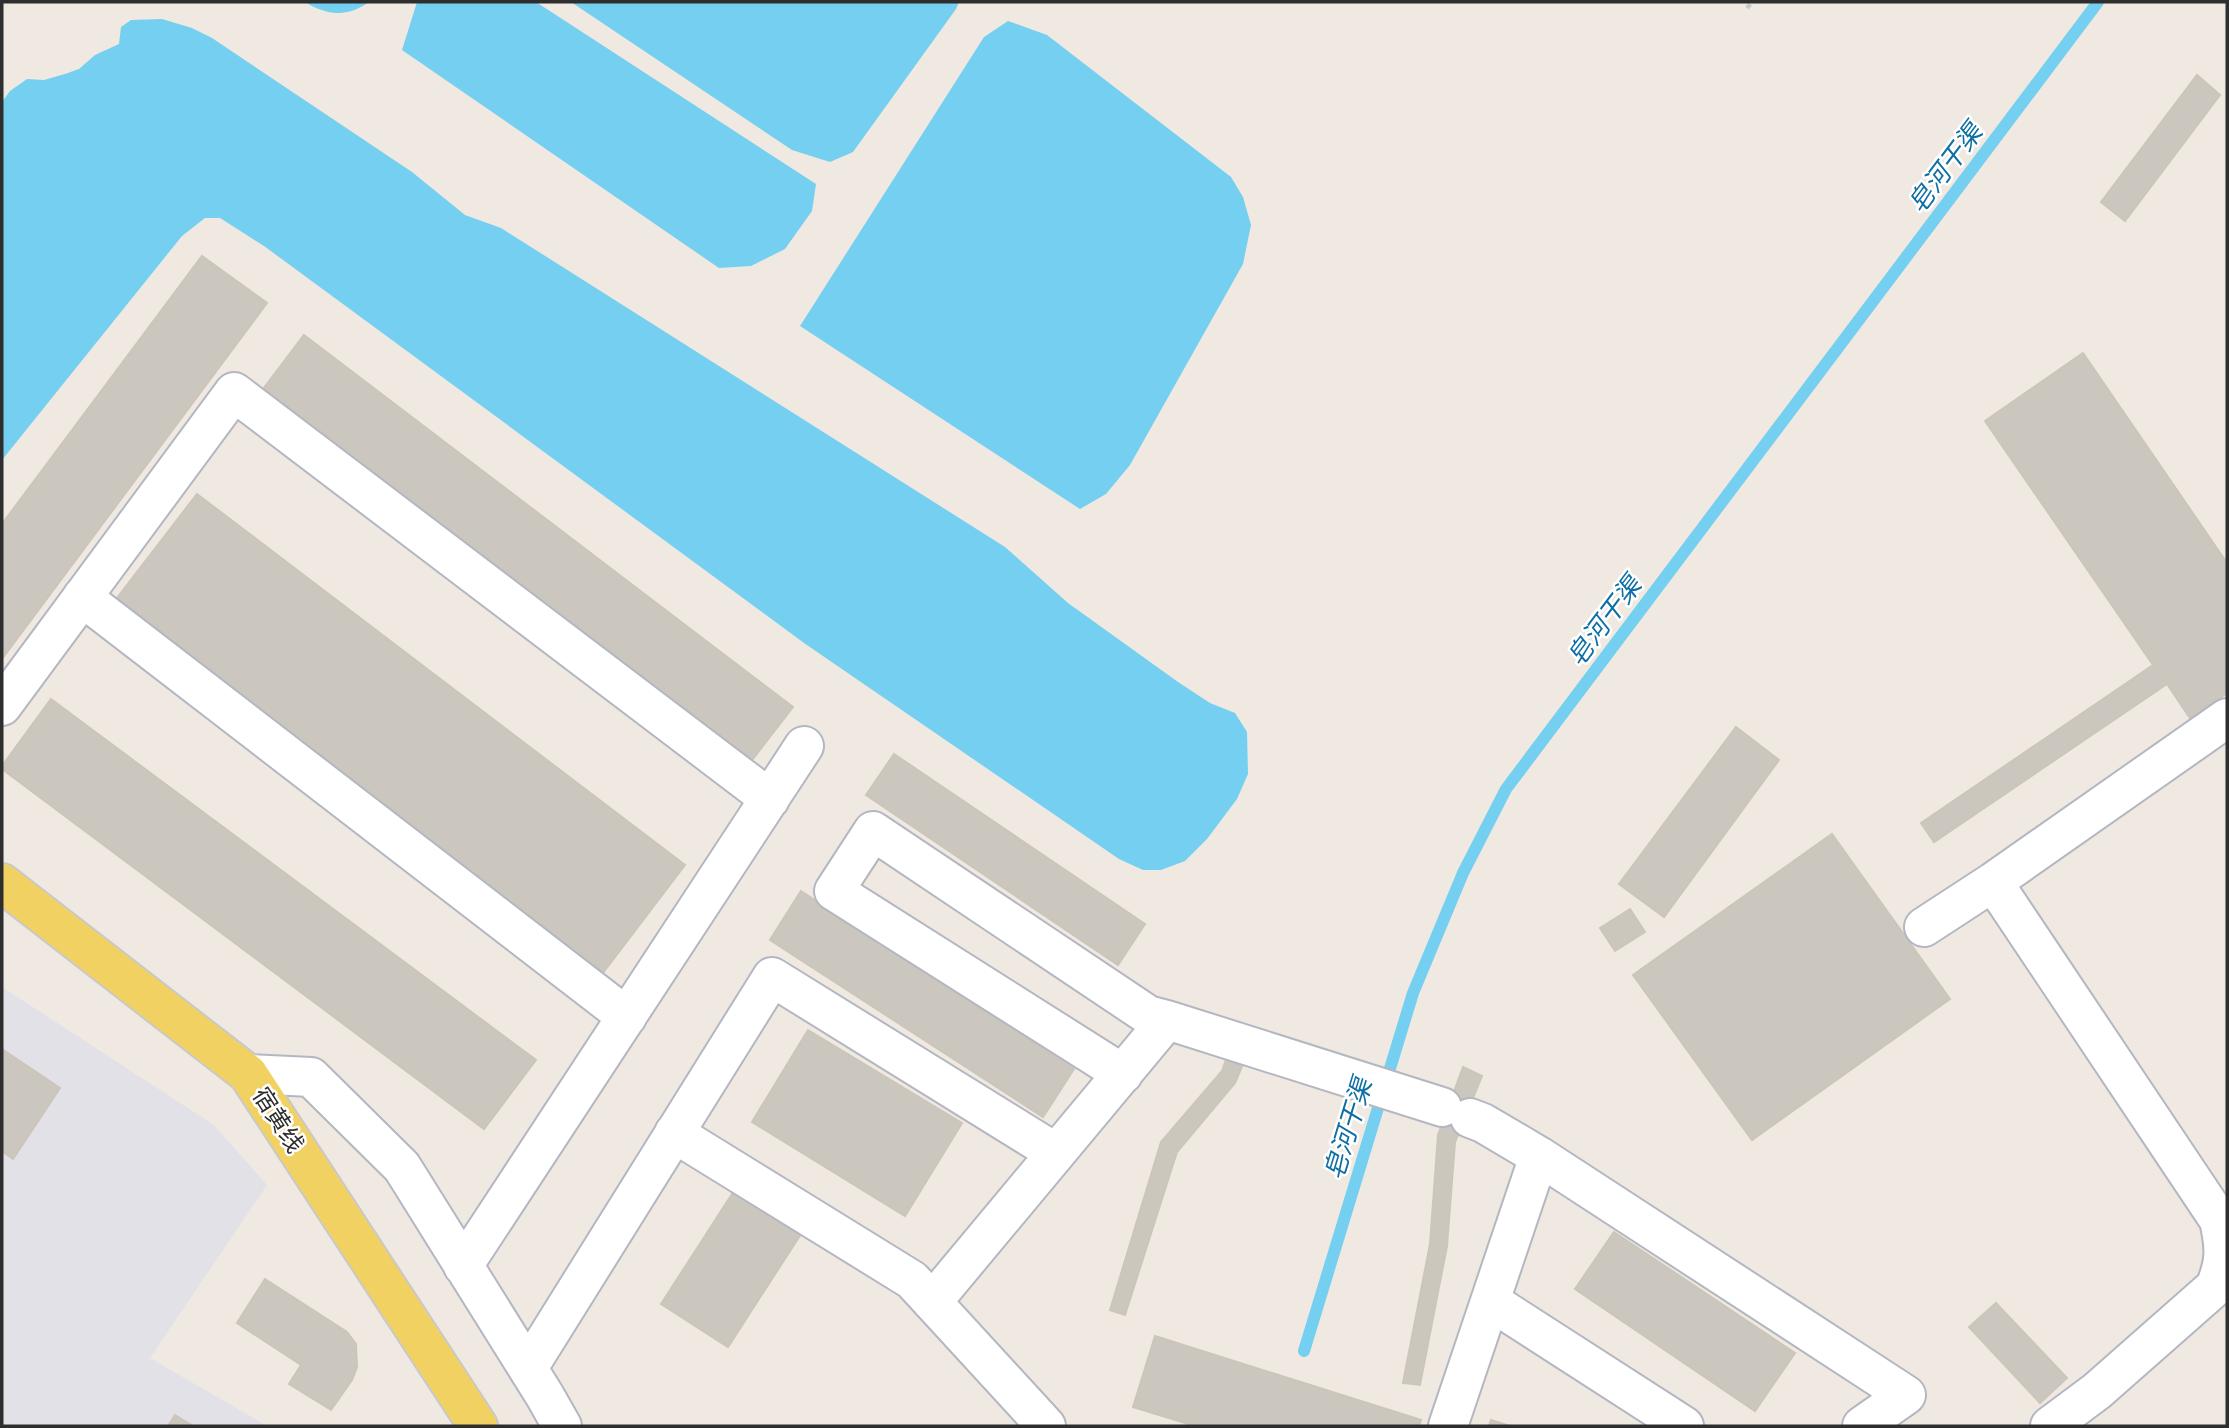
<svg xmlns="http://www.w3.org/2000/svg" width="2229" height="1428" viewBox="0 0 2229 1428" font-family="'Archivo Narrow','Noto Sans SC',sans-serif">
	<style>
		.industrial { fill: #e3e1e8 }
		.water { fill: #75cff0 }
		.lines { fill: none; stroke-linecap: round; stroke-linejoin: round }
		.stream { stroke: #75cff0; stroke-width: 12 }
		.building { fill: #cbc7bf; stroke: #cbc5ba; stroke-width: 2 }
		.minor-casing { stroke: #b4b7c1; stroke-width: 42 }
		.major-casing { stroke: #c9c9c9; stroke-width: 42 }
		.path { stroke: #c9c9c9; stroke-width: 4.5; stroke-dasharray: 5 3.5; stroke-linecap: butt }
		.minor { stroke: #fff; stroke-width: 38 }
		.major { stroke: #f2d163; stroke-width: 38 }
		.labels { text-anchor: middle; stroke-width: 5; stroke-linejoin: round; paint-order: stroke }
		.street-label { font-size: 24px; fill: #2e2e2e; stroke: #fff }
		.water-label { font-size: 26px; font-style: italic; fill: #0d6fa3; stroke: #fff }
	</style>
	<rect width="100%" height="100%" fill="#efe9e1"/>
	<path class="industrial" d="M2,987L214,1125L267,1185L150,1358L267,1426H2Z"/>
	<path class="water" d="M305,2H369C348,17 327,16 305,2Z
		M417,2H536L816,184L812,211L785,249L751,266L719,268L402,50Z
		M571,2H959L956,9L853,152L830,162L792,150Z
		M162,19L192,28L212,38L412,172L465,215L501,228L1005,547L1068,603L1178,682L1210,703L1235,713L1247,732L1248,774L1237,799L1207,839L1185,861L1161,870H1143L1119,859L804,643L264,246L220,218H205L182,236L2,460V102L10,91L27,79L44,80L65,74L79,69L95,55L119,44L121,27L131,20Z
		M1008,21L1047,35L1231,177L1243,197L1251,225L1243,264L1130,465L1106,494L1080,509L800,326L984,37Z"/>
	<g class="lines">
		<path class="stream" d="M1304,1351L1413,993L1463,873L1506,789L2098,2"/>
	</g>
	<path class="building" d="M2197,75L2220,95L2125,221L2101,202Z
		M202,256L267,303L2,659V524Z
		M304,335L793,707L749,764L260,393Z
		M2083,353L2227,563V693L2190,718L2167,684L1934,842L1921,823L2153,665L1985,421Z
		M197,494L685,865L599,978L110,607Z
		M51,699L536,1060L484,1129L2,769V766Z
		M1736,727L1779,760L1664,917L1619,884Z
		M894,754L1145,924L1118,965L866,795Z
		M1832,834L1950,999L1752,1140L1633,975Z
		M801,891L1074,1069L1043,1117L770,940Z
		M1630,909L1645,932L1615,951L1600,928Z
		M808,1030L962,1123L905,1216L752,1122Z
		M2,1049L60,1088L13,1159L2,1151Z
		M1229,1051L1247,1055L1235,1083L1177,1152L1125,1315L1110,1310L1161,1142L1222,1071Z
		M1463,1067L1482,1076L1455,1142L1447,1246L1420,1385L1403,1383L1430,1244L1438,1135Z
		M734,1191L801,1234L728,1347L661,1304Z
		M1614,1232L1795,1353L1755,1411L1575,1289Z
		M265,1279L347,1332L356,1344L357,1367L352,1380L331,1410L289,1384L301,1365L237,1323Z
		M1996,1303L2067,1378L2040,1403L1969,1327Z
		M1155,1336L1421,1420L1419,1426H1195L1133,1407Z
		M175,1415L193,1426H168Z
		M1491,1420L1510,1426H1489Z"/>
	<g class="lines">
		<defs>
			<path id="minor" d="M82,597L627,1017
				M2,706L234,392L770,799
				M1993,882L2219,1220C2225,1247 2226,1261 2215,1287L2097,1391L2050,1426
				M1924,927L1993,882L2227,718
				M248,1074L311,1077L402,1167L545,1396L562,1426
				M1123,1074L834,891L873,831L1148,1015L1167,1020
				M1470,1118L1483,1123L1539,1156L1906,1395L1862,1426
				M674,1133L912,1280L1046,1426
				M463,1266L804,746
				M1490,1301L1684,1426
				M932,1302L1167,1020L1442,1107
				M528,1368L772,977L1056,1153
				M1448,1426L1539,1156"/>
			<path id="major" d="M2,883L248,1074L478,1426"/>
		</defs>
		<use href="#minor" class="minor-casing"/>
		<use href="#major" class="major-casing"/>
		<path class="path" d="M1747,8L1752,2"/>
		<use href="#minor" class="minor"/>
		<use href="#major" class="major"/>
	</g>
	<g class="labels">
		<g class="street-label">
			<text transform="translate(278 1120) rotate(57)" y="8">宿黄线</text>
		</g>
		<g class="water-label">
			<text transform="translate(1945 168) rotate(-53)" y="9">皂河干渠</text>
			<text transform="translate(1604 621) rotate(-53)" y="9">皂河干渠</text>
			<text transform="translate(1348 1129) rotate(-73)" y="9">皂河干渠</text>
		</g>
	</g>
	<rect width="2229" height="1428" fill="none" stroke="#2e2e2e" stroke-width="7"/>
</svg>
